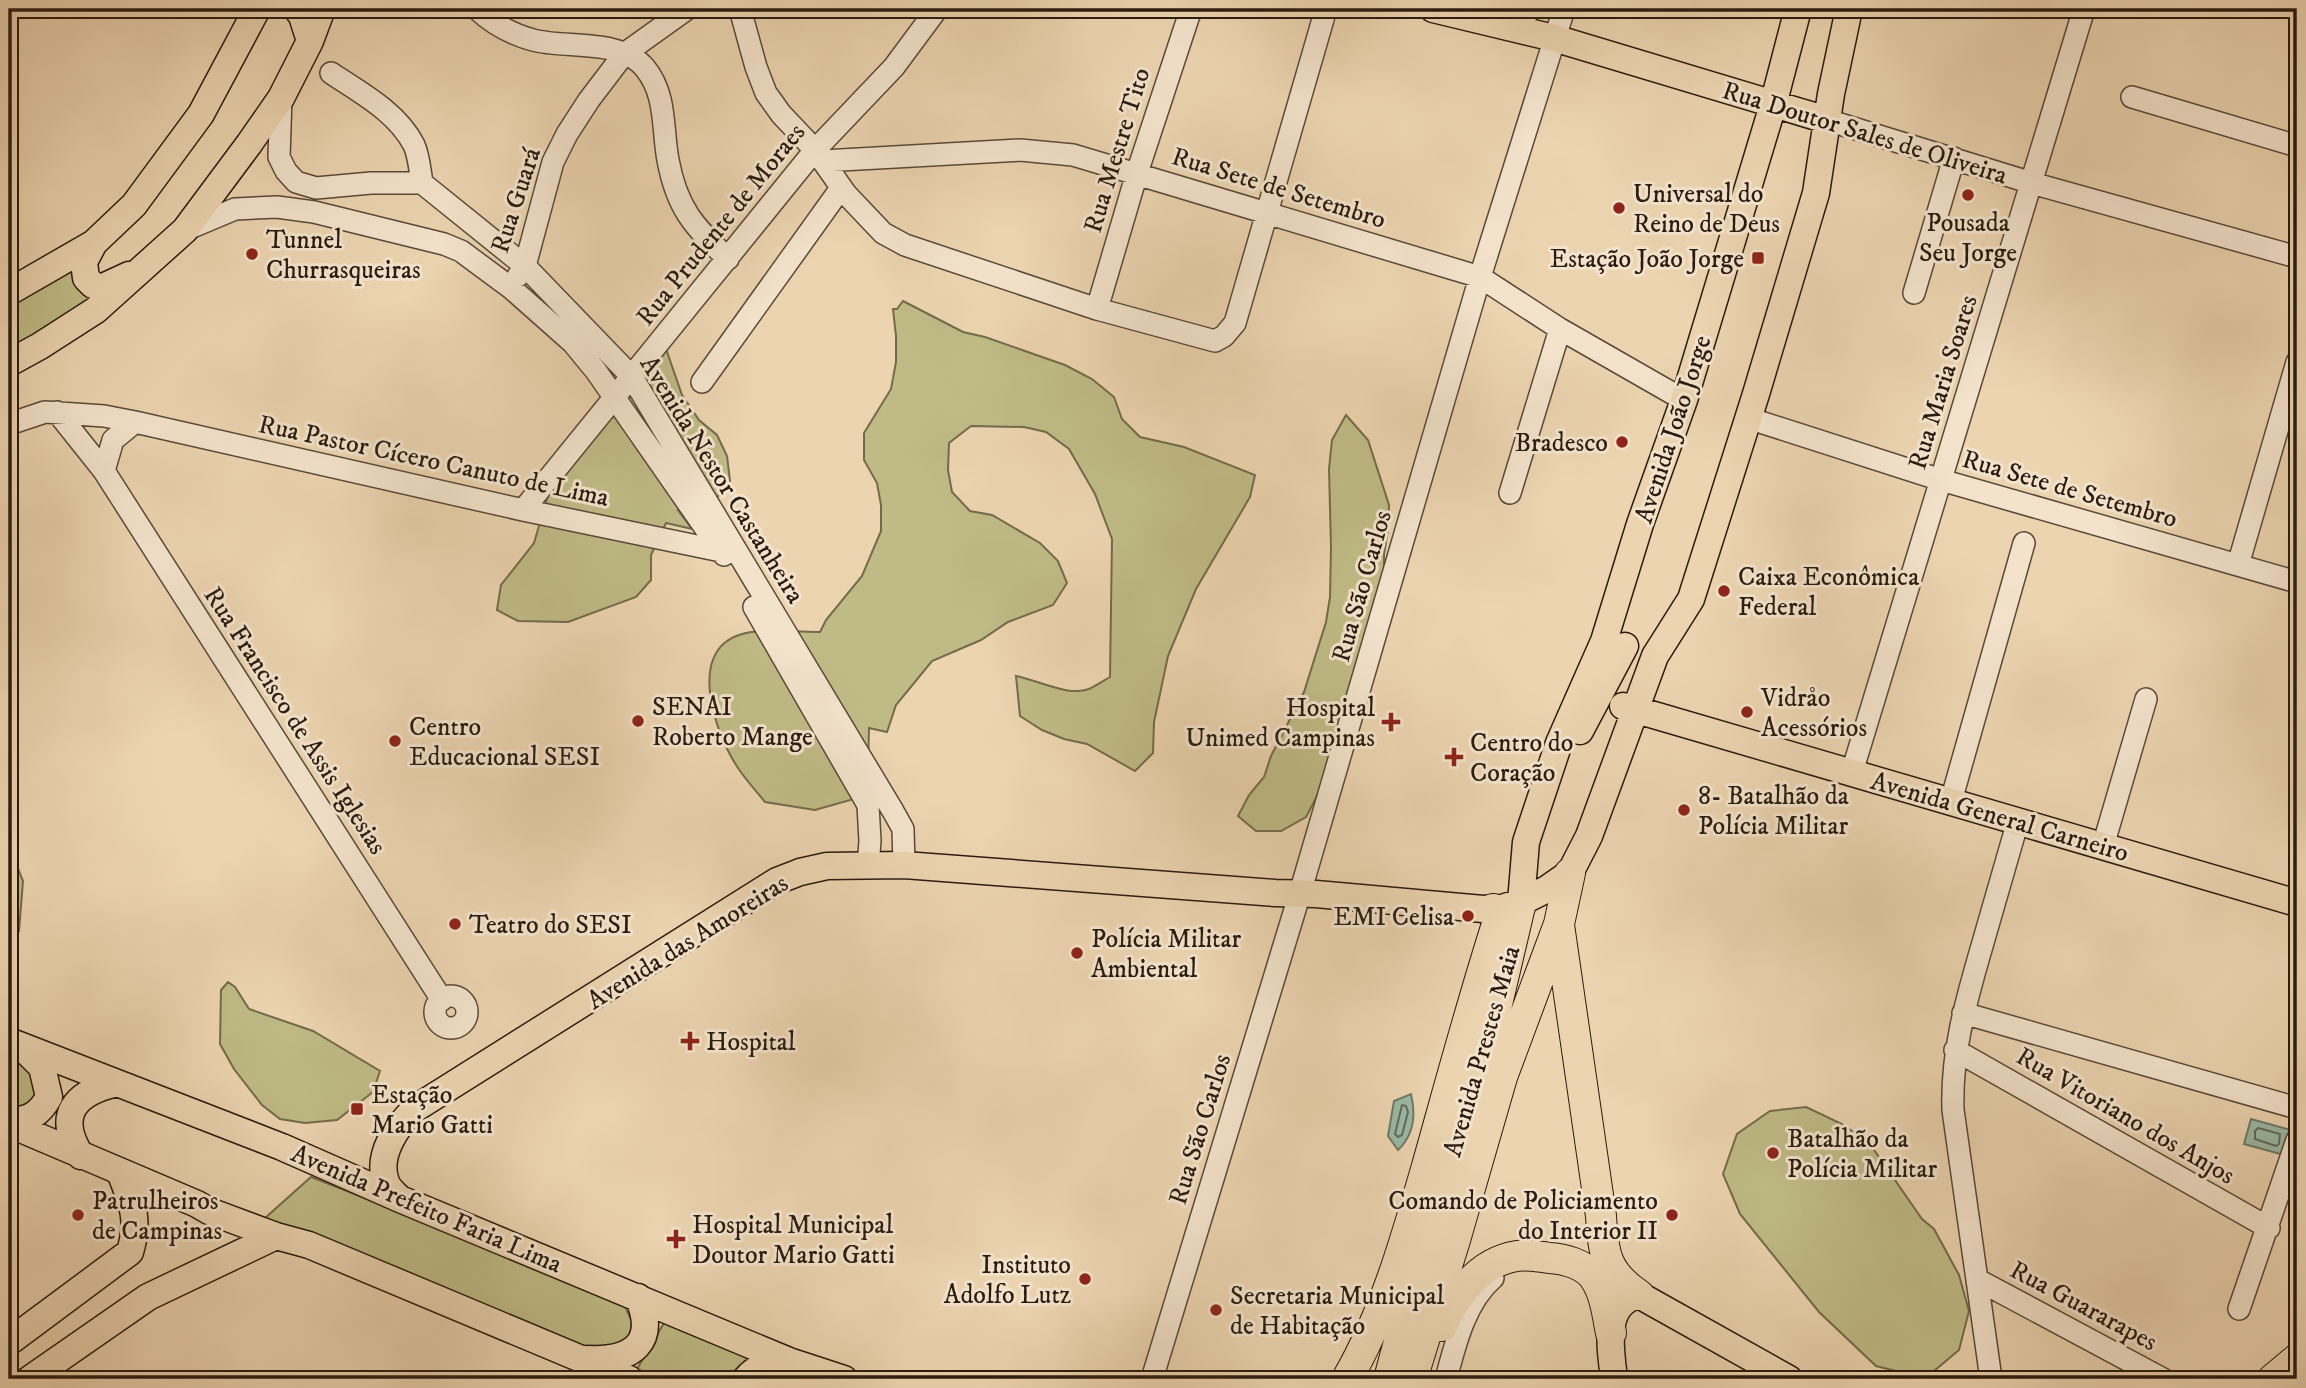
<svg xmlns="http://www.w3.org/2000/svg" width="2306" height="1388" viewBox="0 0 2306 1388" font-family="'IM FELL DW Pica',serif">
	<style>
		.green { fill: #bfbb86; stroke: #746b4b; stroke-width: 2 }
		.water { fill: #9ab9a5; stroke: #6d7a69; stroke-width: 2 }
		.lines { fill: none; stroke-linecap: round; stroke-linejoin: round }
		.shore { stroke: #626a5a; stroke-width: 2 }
		.minor-casing { stroke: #5a4938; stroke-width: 24 }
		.major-casing { stroke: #2a1b10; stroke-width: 29 }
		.highway-casing { stroke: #2a1b10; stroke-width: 32 }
		.minor { stroke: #f3e3cc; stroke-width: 21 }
		.major { stroke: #ecd4b0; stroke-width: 26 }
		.highway { stroke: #ecd4b0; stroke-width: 30 }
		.poi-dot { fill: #8f2418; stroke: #f3e3cc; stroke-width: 2.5 }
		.labels { text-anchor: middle; stroke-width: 6; stroke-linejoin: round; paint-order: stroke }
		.street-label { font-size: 26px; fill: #2a1b10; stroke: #f3e3cc }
		.poi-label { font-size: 26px; fill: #2a1b10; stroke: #f3e3cc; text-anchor: start }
	</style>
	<rect width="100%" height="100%" fill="#ecd4b0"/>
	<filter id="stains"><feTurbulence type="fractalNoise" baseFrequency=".00286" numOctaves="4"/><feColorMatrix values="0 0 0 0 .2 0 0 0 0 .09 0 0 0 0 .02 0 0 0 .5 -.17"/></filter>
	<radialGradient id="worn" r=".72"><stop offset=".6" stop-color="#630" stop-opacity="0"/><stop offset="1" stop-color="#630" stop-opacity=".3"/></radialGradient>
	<path class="green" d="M77,260L98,303L9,357V307L43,285Z
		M903,301L963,332L985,337L1065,365L1092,379L1114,397L1122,419L1140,437L1184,447L1255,475L1250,497L1196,589L1168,656L1154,722L1153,753L1135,771L1087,744L1064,739L1042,730L1020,716L1016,676C1037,680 1069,697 1089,689C1096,686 1103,681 1110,677L1112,539L1095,494L1069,449L1046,432L1024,427L971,426L949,443L948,470L952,492L970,511L992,515L1040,543L1058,561L1067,583L1053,605L1008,622L981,640L932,661L896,705L887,732L869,728L868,775L861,797L815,810L765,802C756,791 746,780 738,768C716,735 686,653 739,635C759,628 799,632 820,632L826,620L862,576L881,531V505L877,483L864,460V433L891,389L896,362V336L893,309H897Z
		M663,340L682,395L699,420L717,435L727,456L730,481L716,499L678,510L692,529L666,523L651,555V580L636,597L568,622L518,621L497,610L501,585L534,543L548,495Z
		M1346,415L1368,440L1389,505L1388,530L1384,555V580L1331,778L1317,796L1306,817L1281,831H1256L1238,816L1249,795L1264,777L1271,756L1304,692L1326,622L1330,597L1331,547L1329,469L1332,440Z
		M9,846L23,881L19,931L9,943Z
		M228,982L235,987L249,1009L313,1031L380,1071L373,1092L337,1120L305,1123L280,1119L262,1105L234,1069L220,1044L221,990Z
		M9,1059L42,1066L52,1088L9,1123Z
		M1806,1107L1842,1124L1870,1144L1922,1219L1934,1229L1959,1275L1969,1311L1959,1350L1934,1371L1904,1373L1876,1366L1819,1312L1740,1214L1723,1174L1737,1134L1770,1111Z
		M311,1177L485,1245L624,1304L632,1322L629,1338L616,1348L587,1350L264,1219Z
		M664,1323L751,1355L731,1374V1379H663L637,1369Z"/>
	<path class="water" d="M1411,1094C1416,1115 1414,1135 1398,1150L1388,1136L1394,1101Z
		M2251,1119L2291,1130L2284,1155L2244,1144Z"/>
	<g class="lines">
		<path class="shore" d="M1402,1105L1406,1106L1408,1112L1402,1135L1398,1137L1395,1134Z
			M2258,1128L2280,1134L2279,1144L2276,1146L2255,1139V1131Z"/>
		<defs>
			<path id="minor" d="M477,9C493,24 511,34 533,40C566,49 620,38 645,68C667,95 662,128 668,160C677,209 694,226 728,259
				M740,9L756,67L766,93L781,114L815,150L846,194L883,233L905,245L1097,309L1215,341L1224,336L1235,323L1326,9
				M1521,30L1528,9
				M331,73C361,93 397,112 414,145C419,156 420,171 422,183
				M2132,97L2297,146
				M281,98L279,157L286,171L296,182L316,188L371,183H422L525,266L632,377L893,811L903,829L904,865
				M1827,120L2032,183L2297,257
				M823,161L1020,150L1073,155L1480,277L1560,329L1684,400
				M185,230L235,209L277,207L314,212L444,244L461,251L511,288L573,343L596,371L724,555
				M518,276L525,266L553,162L567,134L589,100L624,54L687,9
				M1914,293L1954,158
				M1097,309L1137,173L1191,9
				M702,382L841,188
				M57,412L104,471L442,1000
				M1748,418L1941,480L2297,582
				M9,424L45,412L104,416L135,422L523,510L721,551
				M104,471L113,440L135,422
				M1510,493L1560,329
				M523,510L815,150L894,67L937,9
				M2238,565L2297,362
				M754,607L868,805L870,841L868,866
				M1852,772L2084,9
				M1951,801L2024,543
				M2103,846L2146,699
				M435 1012a16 16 0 1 1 32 0a16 16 0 1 1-32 0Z
				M1963,1013L2297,1108
				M1955,1050L2269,1228
				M1978,1280L2163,1379
				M2239,1309L2297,1140
				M1152,1379L1300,893L1480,277L1564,9
				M1446,1379C1455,1345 1465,1302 1493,1278
				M1991,1379L1953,1110C1951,1053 1966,1001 1982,946C1994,904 2006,863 2018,821"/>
			<path id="major" d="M297,9L302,16L310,41
				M1433,9L1554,38L1827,120
				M94,243L84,262L86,278L93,285L103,287L129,275
				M9,292L94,243L134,205L201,114L257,9
				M9,363L40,346L96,310L185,230L249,144L281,98L310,41L322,9
				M1623,706L2297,903
				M1580,731L1625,646
				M1521,902L1526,842L1559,743L1604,641L1640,524L1684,400L1773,105L1798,9
				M9,1041L282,1147L400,1199L789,1361L844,1379
				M9,1121C29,1120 39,1115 49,1097L42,1067L21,1046
				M9,1124L197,1204L209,1211L276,1236L309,1245L629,1379
				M81,1156C56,1116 73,1093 117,1083
				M400,1199C395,1194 388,1188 386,1182C376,1155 397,1125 416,1108L777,881L800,872L827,866L904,865L1275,893L1316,894L1483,909L1502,908L1521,902L1547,889L1570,873L1589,836L1655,656L1691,599L1756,394L1816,193L1831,94L1849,9
				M9,1342L130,1252C140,1219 132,1203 120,1172
				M588,1359C632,1361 658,1343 638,1297
				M30,1379L148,1297L276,1236
				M746,1379C756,1366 773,1363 789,1361
				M1614,1379C1611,1350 1601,1304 1639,1295L1789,1379"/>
			<path id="highway" d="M1559,925L1601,1216C1603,1253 1606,1273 1639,1295
				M1442,1326C1457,1293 1479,1262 1517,1256C1527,1254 1540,1257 1550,1258C1565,1259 1583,1264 1593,1276C1605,1292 1607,1313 1611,1333
				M1347,1379C1385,1313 1406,1239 1427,1166C1450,1084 1472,1002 1498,921L1497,914L1493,909
				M1389,1379L1432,1218L1494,1017L1521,902
				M1412,1379L1455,1240L1502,1077L1559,924L1570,873
				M2273,1379L2297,1359"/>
		</defs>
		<use href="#minor" class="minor-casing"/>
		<use href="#major" class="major-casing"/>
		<use href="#highway" class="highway-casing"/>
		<use href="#minor" class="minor"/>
		<use href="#major" class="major"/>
		<use href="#highway" class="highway"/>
	</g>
	<g class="poi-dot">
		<circle cx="1968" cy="195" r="7"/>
		<circle cx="1619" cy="208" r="7"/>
		<circle cx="252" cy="254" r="7"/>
		<rect x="1751" y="251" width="14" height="14" rx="3.5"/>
		<circle cx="1622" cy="442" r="7"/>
		<circle cx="1724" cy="591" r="7"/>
		<circle cx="1747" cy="712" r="7"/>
		<circle cx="638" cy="721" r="7"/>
		<path d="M1387.5 711.5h7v7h7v7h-7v7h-7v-7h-7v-7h7z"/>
		<circle cx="395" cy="741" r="7"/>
		<path d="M1450.5 746.5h7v7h7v7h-7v7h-7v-7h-7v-7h7z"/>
		<circle cx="1684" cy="810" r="7"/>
		<circle cx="1468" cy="916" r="7"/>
		<circle cx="455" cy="924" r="7"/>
		<circle cx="1077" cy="953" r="7"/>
		<path d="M686.5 1030.5h7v7h7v7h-7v7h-7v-7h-7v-7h7z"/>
		<rect x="350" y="1102" width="14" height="14" rx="3.5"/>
		<circle cx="1773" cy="1153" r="7"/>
		<circle cx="78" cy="1215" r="7"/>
		<circle cx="1672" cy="1215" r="7"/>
		<path d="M672.5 1228.5h7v7h7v7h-7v7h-7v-7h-7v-7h7z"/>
		<circle cx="1085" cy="1279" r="7"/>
		<circle cx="1216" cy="1310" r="7"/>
	</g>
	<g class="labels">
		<g class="street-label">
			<text transform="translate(1865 132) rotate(17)" y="9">Rua Doutor Sales de Oliveira</text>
			<text transform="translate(1116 150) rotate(-73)" y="9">Rua Mestre Tito</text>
			<text transform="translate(1279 187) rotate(17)" y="9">Rua Sete de Setembro</text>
			<text transform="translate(515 200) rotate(-72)" y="9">Rua Guará</text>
			<text transform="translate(720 224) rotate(-51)" y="9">Rua Prudente de Moraes</text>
			<text transform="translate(1942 382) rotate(-73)" y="9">Rua Maria Soares</text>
			<text transform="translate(1672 429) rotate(-72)" y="9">Avenida João Jorge</text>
			<text transform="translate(434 460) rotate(12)" y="9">Rua Pastor Cícero Canuto de Lima</text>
			<text transform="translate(723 479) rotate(58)" y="9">Avenida Nestor Castanheira</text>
			<text transform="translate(2070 488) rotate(16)" y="9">Rua Sete de Setembro</text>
			<text transform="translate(1361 586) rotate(-74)" y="9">Rua São Carlos</text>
			<text transform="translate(296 720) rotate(57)" y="9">Rua Francisco de Assis Iglesias</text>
			<text transform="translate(2000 816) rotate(16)" y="9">Avenida General Carneiro</text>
			<text transform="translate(687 941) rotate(-32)" y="9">Avenida das Amoreiras</text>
			<text transform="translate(1481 1051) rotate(-74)" y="9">Avenida Prestes Maia</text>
			<text transform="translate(2126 1115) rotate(30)" y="9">Rua Vitoriano dos Anjos</text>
			<text transform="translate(1199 1129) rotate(-73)" y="9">Rua São Carlos</text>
			<text transform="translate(427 1208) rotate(23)" y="9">Avenida Prefeito Faria Lima</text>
			<text transform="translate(2084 1305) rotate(28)" y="9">Rua Guararapes</text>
		</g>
		<g class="poi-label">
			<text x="1633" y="202">Universal do<tspan x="1633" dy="30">Reino de Deus</tspan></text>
			<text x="1968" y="231" text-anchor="middle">Pousada<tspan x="1968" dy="30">Seu Jorge</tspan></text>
			<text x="266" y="248">Tunnel<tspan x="266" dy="30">Churrasqueiras</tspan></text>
			<text x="1744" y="267" text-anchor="end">Estação João Jorge</text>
			<text x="1608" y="451" text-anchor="end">Bradesco</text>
			<text x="1738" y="585">Caixa Econômica<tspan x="1738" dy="30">Federal</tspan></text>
			<text x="1761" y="706">Vidråo<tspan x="1761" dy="30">Acessórios</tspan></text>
			<text x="652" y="715">SENAI<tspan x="652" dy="30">Roberto Mange</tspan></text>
			<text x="1375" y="716" text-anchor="end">Hospital<tspan x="1375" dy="30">Unimed Campinas</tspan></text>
			<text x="409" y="735">Centro<tspan x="409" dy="30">Educacional SESI</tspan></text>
			<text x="1470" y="751">Centro do<tspan x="1470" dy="30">Coração</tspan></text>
			<text x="1698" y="804">8- Batalhão da<tspan x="1698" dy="30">Polícia Militar</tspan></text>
			<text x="1454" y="925" text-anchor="end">EMI Celisa</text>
			<text x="469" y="933">Teatro do SESI</text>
			<text x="1091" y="947">Polícia Militar<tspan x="1091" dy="30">Ambiental</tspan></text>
			<text x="706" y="1050">Hospital</text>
			<text x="371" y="1103">Estação<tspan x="371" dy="30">Mario Gatti</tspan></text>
			<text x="1787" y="1147">Batalhão da<tspan x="1787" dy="30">Polícia Militar</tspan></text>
			<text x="92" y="1209">Patrulheiros<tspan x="92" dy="30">de Campinas</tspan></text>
			<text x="1658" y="1209" text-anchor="end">Comando de Policiamento<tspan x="1658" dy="30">do Interior II</tspan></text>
			<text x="692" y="1233">Hospital Municipal<tspan x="692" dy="30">Doutor Mario Gatti</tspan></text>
			<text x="1071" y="1273" text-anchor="end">Instituto<tspan x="1071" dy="30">Adolfo Lutz</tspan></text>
			<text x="1230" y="1304">Secretaria Municipal<tspan x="1230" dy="30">de Habitação</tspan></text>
		</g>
	</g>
	<rect width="2306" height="1388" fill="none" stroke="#ecd4b0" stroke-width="35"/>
	<rect x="10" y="10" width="2285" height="1367" fill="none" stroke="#2a1b10" stroke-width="3.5"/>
	<rect x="18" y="18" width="2271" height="1353" fill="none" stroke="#2a1b10" stroke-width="2"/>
	<rect width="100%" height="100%" filter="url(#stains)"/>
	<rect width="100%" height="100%" fill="url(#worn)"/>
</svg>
